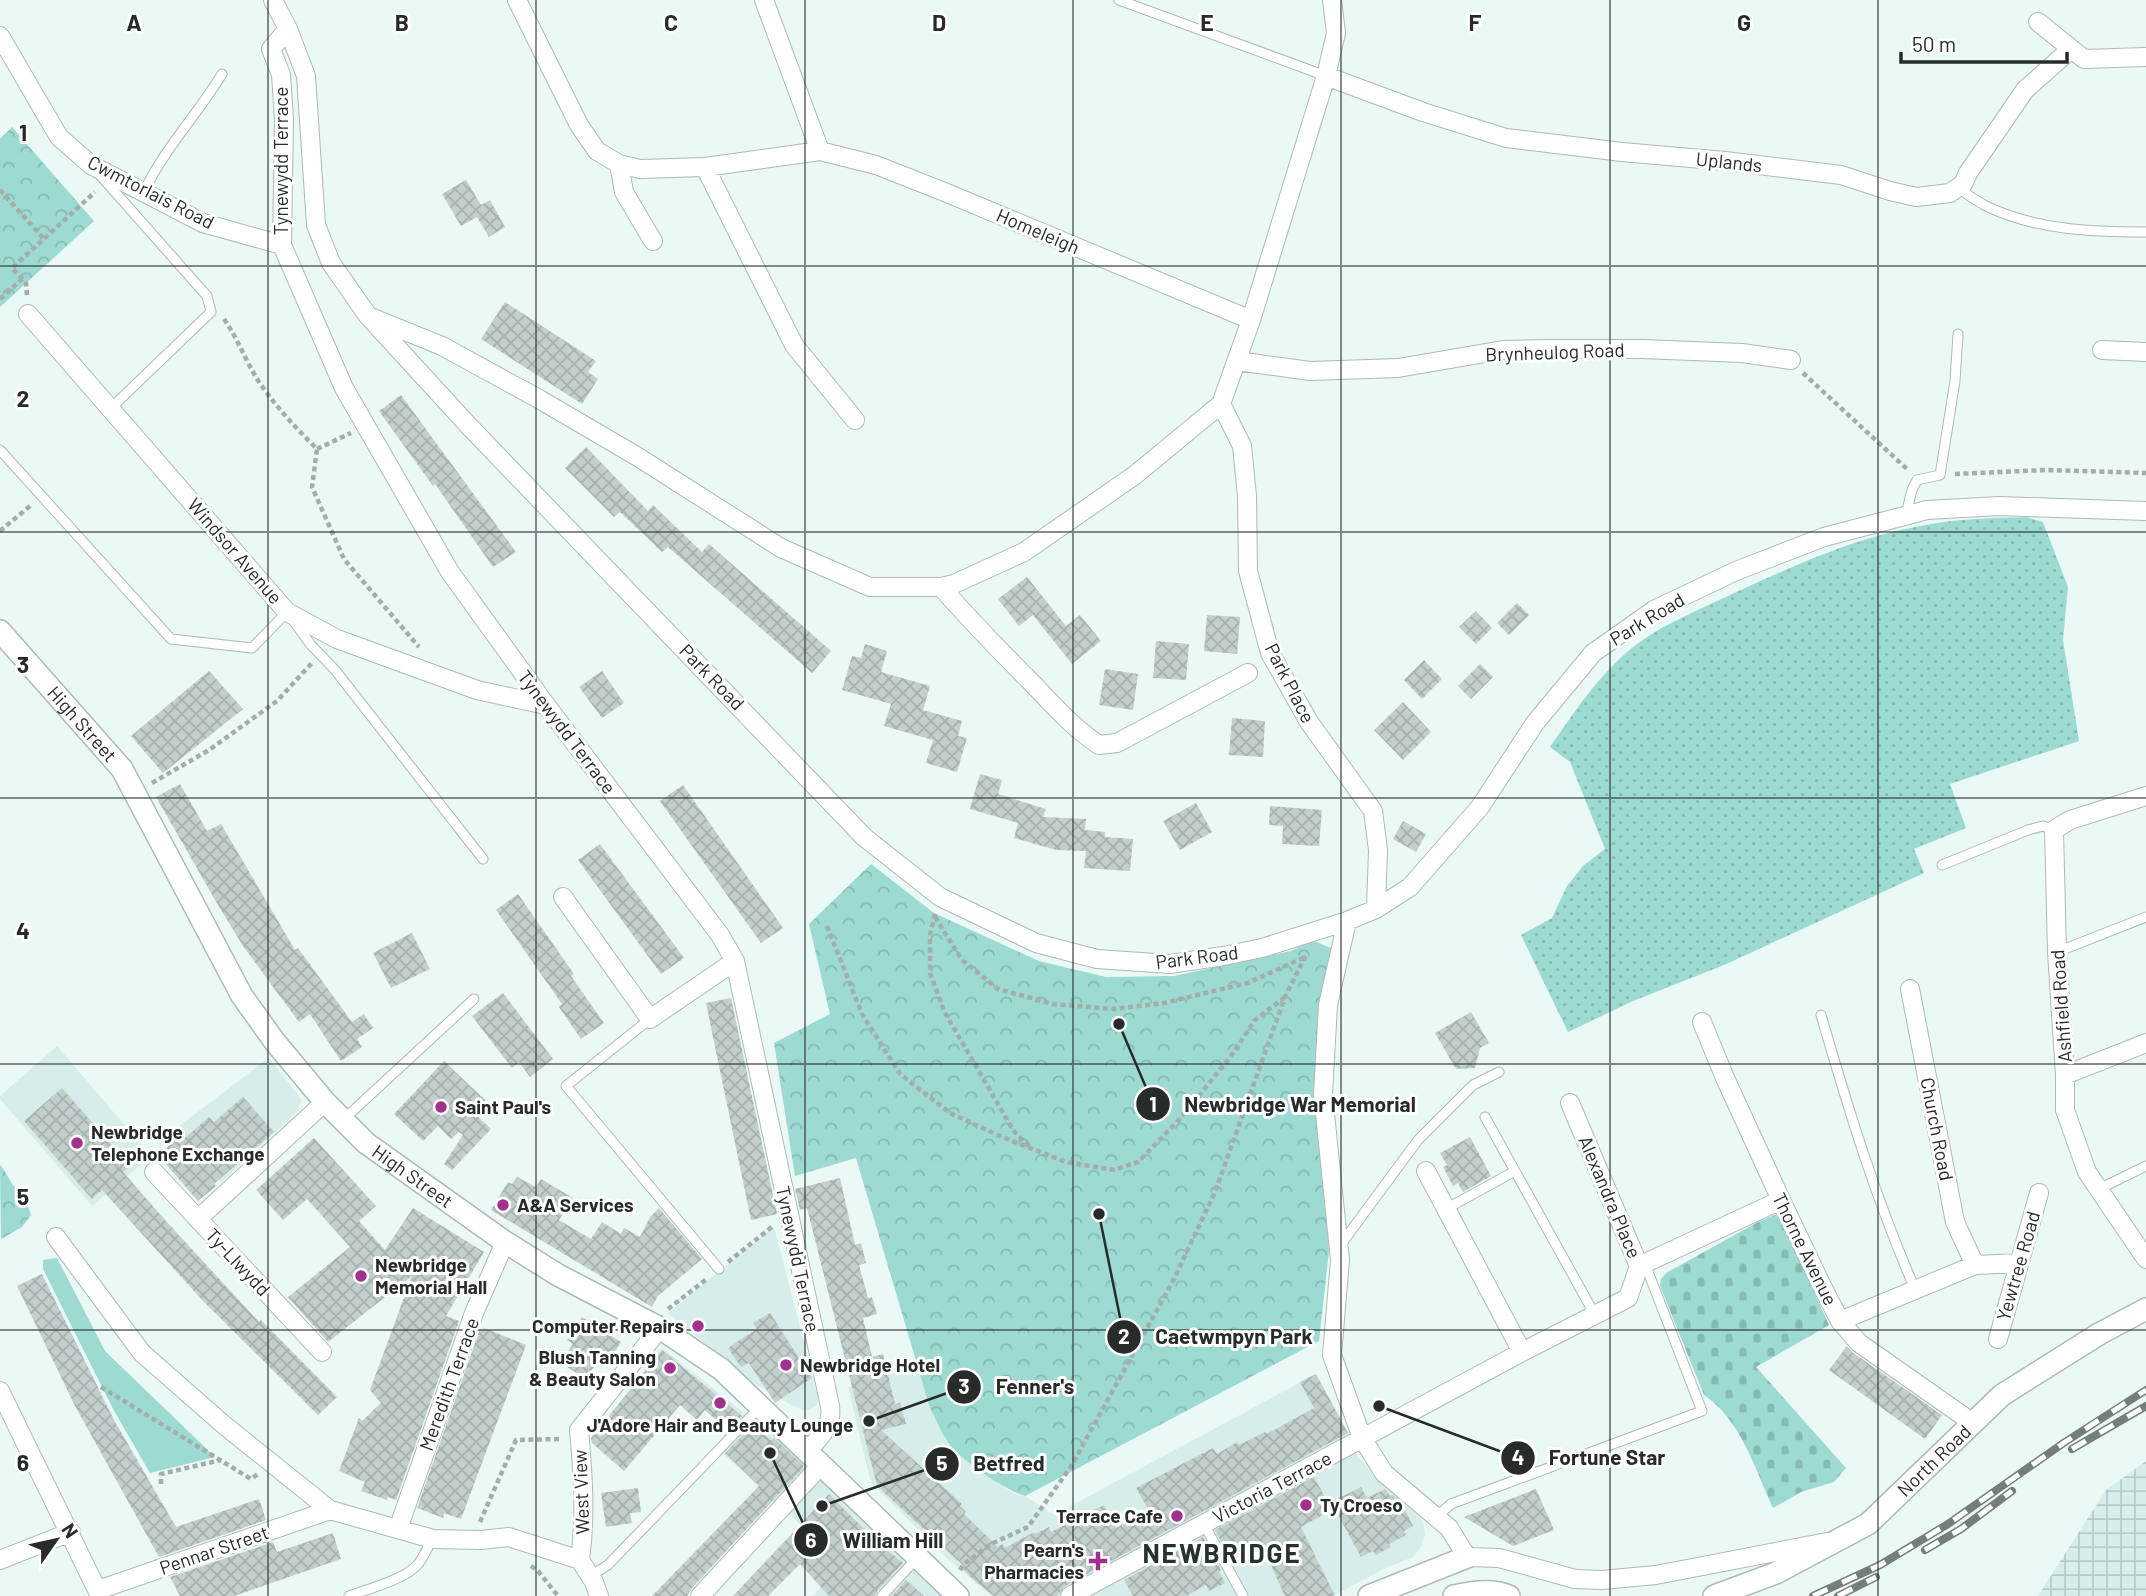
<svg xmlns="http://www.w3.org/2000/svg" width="2146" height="1596" viewBox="0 0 2146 1596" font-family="Barlow,sans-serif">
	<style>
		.built { fill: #d6edea }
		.industrial { fill: url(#industrial-grid) }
		.grass { fill: #9cdad2 }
		.cemetery { fill: url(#cemetery-stones) }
		.park { fill: url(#park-crowns) }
		.garden { fill: url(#garden-dots) }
		.building { fill: url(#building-cross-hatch) }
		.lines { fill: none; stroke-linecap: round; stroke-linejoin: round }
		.service-casing { stroke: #aebab8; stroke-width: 11 }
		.minor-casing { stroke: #aebab8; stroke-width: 20 }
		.tertiary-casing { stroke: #aebab8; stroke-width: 24 }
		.path { stroke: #a3aeac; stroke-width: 4.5; stroke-dasharray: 5 3.5; stroke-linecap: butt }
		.service { stroke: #fff; stroke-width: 9 }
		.minor { stroke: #fff; stroke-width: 18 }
		.tertiary { stroke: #fff; stroke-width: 21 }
		.rail-casing { stroke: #757e7c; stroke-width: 8 }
		.rail { stroke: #fff; stroke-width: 5; stroke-dasharray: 16; stroke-linecap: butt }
		.grid { fill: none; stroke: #272c2b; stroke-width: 2; stroke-opacity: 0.55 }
		.poi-dot { fill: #a2318d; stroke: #fff; stroke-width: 2.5 }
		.labels { text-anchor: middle; stroke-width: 6; stroke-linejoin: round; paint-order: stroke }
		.street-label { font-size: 19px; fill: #272c2b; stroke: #fff }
		.poi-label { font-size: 19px; font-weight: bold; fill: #272c2b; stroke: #fff; text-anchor: start }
		.district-label { font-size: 26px; font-weight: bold; letter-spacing: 2px; fill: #27312f; stroke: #fff }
		.grid-label { font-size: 23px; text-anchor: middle; font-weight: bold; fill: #272c2b; stroke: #fff; stroke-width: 6; stroke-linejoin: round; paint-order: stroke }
		.leader { fill: none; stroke: #272c2b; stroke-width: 2.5 }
		.callout-dot { fill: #272c2b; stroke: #fff; stroke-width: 2.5 }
		.mark-label { font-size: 21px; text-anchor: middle; font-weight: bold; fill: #fff }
		.callout-label { font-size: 21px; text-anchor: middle; font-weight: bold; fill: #272c2b; stroke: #fff; stroke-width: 6; stroke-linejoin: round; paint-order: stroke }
	</style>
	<defs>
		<pattern id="industrial-grid" width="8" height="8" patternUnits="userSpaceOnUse" patternTransform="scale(1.75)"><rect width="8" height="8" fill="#d6edea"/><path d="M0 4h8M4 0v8" fill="none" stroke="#b8cbc9"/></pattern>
		<pattern id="cemetery-stones" width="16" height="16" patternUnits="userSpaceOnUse" patternTransform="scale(1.75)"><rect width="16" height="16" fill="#9cdad2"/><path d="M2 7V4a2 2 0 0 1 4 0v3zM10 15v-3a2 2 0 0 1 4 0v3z" fill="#86bbb4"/></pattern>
		<pattern id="park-crowns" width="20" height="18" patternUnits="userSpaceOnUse" patternTransform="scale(1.75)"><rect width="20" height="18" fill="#9cdad2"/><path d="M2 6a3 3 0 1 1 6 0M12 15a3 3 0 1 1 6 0" fill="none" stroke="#86bbb4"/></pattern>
		<pattern id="garden-dots" width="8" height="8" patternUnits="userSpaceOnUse" patternTransform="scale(1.75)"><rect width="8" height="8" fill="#9cdad2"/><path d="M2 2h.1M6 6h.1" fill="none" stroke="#86bbb4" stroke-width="1.8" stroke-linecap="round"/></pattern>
		<pattern id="building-cross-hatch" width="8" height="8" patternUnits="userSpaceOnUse" patternTransform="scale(1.75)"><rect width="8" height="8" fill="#c2cfcd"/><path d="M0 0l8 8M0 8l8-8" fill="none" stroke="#a7b2b0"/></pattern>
	</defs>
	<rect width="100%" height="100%" fill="#eaf8f6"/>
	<path class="built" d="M57,1046L151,1156L92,1206L0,1099V1096Z
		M269,1058L301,1099L299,1110L221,1183L174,1130Z
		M774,1227L819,1400L816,1406L808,1410H803L791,1405L754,1383L668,1313Z
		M662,1348L789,1449L944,1596H813L842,1563L715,1446L729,1430L648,1363Z
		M918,1365L930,1408L948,1442L961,1456L1012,1493L1025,1496L1054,1515L1316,1374L1350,1437L1358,1457L1423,1521L1425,1534L1421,1547L1413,1557L1388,1567L1332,1596H991L948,1559L871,1483L848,1387Z"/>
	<path class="industrial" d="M2146,1461V1596H2038L2106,1490Z"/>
	<path class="grass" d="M57,1258L105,1351L215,1457L150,1473L113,1409L43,1269V1260Z"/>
	<path class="cemetery" d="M1777,1214L1782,1220L1829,1325L1756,1367L1846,1468L1834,1482L1801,1492L1773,1508C1755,1469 1741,1420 1704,1395L1660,1286L1661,1279L1666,1273L1758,1222Z"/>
	<path class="park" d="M12,127L94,221L0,307V139Z
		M871,864L934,913L1039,961L1106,977L1174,976L1291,951L1312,940L1333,949L1324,1173L1329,1251L1319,1341L1025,1496C1005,1490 960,1460 948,1442C941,1432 936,1419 930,1408L856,1158L795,1176L774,1043L830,1014L809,924Z
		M0,1165C6,1172 9,1179 13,1185C23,1197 27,1199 31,1215L22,1227L1,1239Z"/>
	<path class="garden" d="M2026,517L2043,522L2068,587L2063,640L2079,741L1950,784L1966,828L1914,849L1924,873L1724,965L1633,1001L1568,1032L1521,935L1552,918L1567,886L1583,866L1605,849L1570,762L1550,747C1576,710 1603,668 1640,642C1666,623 1701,609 1730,595C1791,567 1853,538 1920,526C1955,519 1990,518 2026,517Z"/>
	<path class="building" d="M466,180L481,205L490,200L505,227L489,237L477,217L461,226L442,194Z
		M505,302L596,361L588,372L598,379L582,404L481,339Z
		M401,395L516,552L493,567L435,484L433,486L379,411Z
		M586,447L648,511L653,505L702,552L709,544L831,651L812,673L668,547L662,552L620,512L614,517L565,468Z
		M1027,577L1066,626L1080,615L1101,641L1072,664L1033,615L1019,626L998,599Z
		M1517,603L1529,615L1509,635L1497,623Z
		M1476,611L1492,628L1476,644L1459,627Z
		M1207,615L1240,617L1237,654L1204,651Z
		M1156,641L1189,644L1186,680L1153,678Z
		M865,644L887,651L881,672L930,686L923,710L962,721L958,736L967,738L957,772L926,763L933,740L884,726L891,704L842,690L852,656L861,658Z
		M1424,660L1442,679L1422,699L1404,680Z
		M1480,664L1493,677L1471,699L1458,686Z
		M1105,669L1138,674L1133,710L1099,705Z
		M209,671L243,709L163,773L131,736Z
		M602,671L624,703L602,718L579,687Z
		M1403,702L1431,732L1403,760L1374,730Z
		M1232,718L1265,721L1263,757L1229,755Z
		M980,774L1002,780L998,794L1046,809L1043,817L1086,819L1085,830L1105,832V837L1133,839L1130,871L1084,868L1086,851L1056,850L1014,838L1018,823L970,809Z
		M180,784L207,831L221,824L295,950L298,948L352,1022L364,1014L373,1028L357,1039L362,1047L341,1061L310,1014L299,1022L243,946L218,905L156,797Z
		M683,785L783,928L761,943L660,801Z
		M1196,803L1212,832L1180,850L1163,821Z
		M1270,806L1322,810L1319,846L1282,844L1283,826L1269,825Z
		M1403,821L1426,834L1416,852L1393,839Z
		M600,844L684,958L661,974L578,860Z
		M518,894L574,974L571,976L604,1023L581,1039L559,1007L562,1004L496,910Z
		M412,933L430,969L391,988L373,953Z
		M503,993L553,1059L530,1077L519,1062L512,1068L472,1016Z
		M731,998L777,1214L751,1220L706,1003Z
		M1471,1012L1489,1043L1480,1048L1475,1068L1456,1069L1435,1033Z
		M444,1061L486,1101L474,1113L491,1129L452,1170L444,1164L463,1135L459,1132L451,1139L438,1126L423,1141L394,1114Z
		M62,1088L130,1166L123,1172L166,1221L259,1322L261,1320L337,1397L318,1415L204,1302L102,1190L92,1199L24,1121Z
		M243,1097L274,1132L214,1184L216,1186L198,1201L158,1155L176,1140L179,1143L209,1117L214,1122Z
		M1470,1137L1491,1176L1463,1192L1458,1183L1453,1186L1443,1167L1447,1165L1440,1153Z
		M314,1138L376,1206L359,1221L385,1250L413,1208L484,1252L446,1316L459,1321L396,1500L388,1497L387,1500L361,1491L365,1482L339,1471L359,1418L362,1421L381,1403L370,1390L412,1276L328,1342L288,1297L350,1247L307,1199L283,1220L256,1190Z
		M517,1177L536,1187L541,1179L573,1198L559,1220L591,1239L602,1222L621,1234L624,1228L640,1237L650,1217L659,1208L702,1259L658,1296L652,1307L491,1210L508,1182L512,1184Z
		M840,1178L855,1245L861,1243L866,1263L859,1265L868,1298L872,1297L877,1314L863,1318L872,1357L883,1354L895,1404L900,1403L906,1424L881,1430L962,1504L960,1506L966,1512L964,1514L998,1547L1002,1544L1005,1548L1034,1532L1035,1534L1049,1527L1051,1532L1104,1505L1116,1528L1149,1511L1136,1488L1213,1448L1217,1454L1237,1442L1239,1445L1265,1432L1267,1434L1314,1408L1300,1382L1316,1374L1348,1433L1065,1586L1057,1596H994L974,1580L963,1569L965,1567L877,1486L807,1208L800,1210L795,1189Z
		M42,1274L114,1420L176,1527L259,1499L266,1520L159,1557L75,1406L17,1286Z
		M770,1313L812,1378L775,1403L749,1363L741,1367L728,1348L757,1329L753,1323Z
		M582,1317L621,1342L606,1366L598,1361L586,1379L561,1363L573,1344L567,1340Z
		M484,1328L526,1345L461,1519L444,1513L443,1518L417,1508L480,1329L483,1330Z
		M1847,1346L1852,1352L1942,1415L1925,1439L1829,1370Z
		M662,1350L742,1416L728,1431L705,1410L697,1420L680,1405L624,1471L592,1443L591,1438Z
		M753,1425L772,1441L774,1438L803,1465V1468L692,1588L687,1596H652L759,1486L725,1453Z
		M1314,1477L1332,1510L1301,1527L1335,1596H1285L1263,1548L1233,1564L1215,1530Z
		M1361,1487L1367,1498L1385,1489L1390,1496L1393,1495L1401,1502L1413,1526L1404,1531L1406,1535L1389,1544L1391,1547L1376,1555L1373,1551L1361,1557L1331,1502Z
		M638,1488L641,1512L630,1513L632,1523L606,1527L601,1493Z
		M1536,1489L1554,1530L1513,1546L1464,1517Z
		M829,1494L871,1536L903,1563L877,1591L875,1596H829L800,1564L768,1596H733Z
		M333,1533L341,1559L234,1596H180L170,1577L273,1542L277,1552Z
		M1203,1537L1221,1570L1219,1572L1225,1583L1209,1591L1206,1585L1186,1596H1133L1124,1580Z
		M906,1580L924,1596H892Z"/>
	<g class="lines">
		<defs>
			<path id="service" d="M1119,0L1326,76
				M100,175L207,296L211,312L111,408
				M1958,188C1967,194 1976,201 1986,206C2036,230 2092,232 2146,232
				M144,192C163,150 198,114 222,74
				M0,450L171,639L252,648L287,612L311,645L335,670L483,859
				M1906,514L1912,490L1917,480L1940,475L1955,381L1958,334
				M1942,865L2028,830L2043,826L2054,830
				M2057,952L2146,917
				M1821,1015C1848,1108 1876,1200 1915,1289
				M650,1019L566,1086L719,1269
				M1485,1117L1595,1315
				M343,1120L474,999
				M2099,1189L2146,1166
				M1446,1209L1515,1171
				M1339,1247L1418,1140L1473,1085L1499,1072
				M1435,1518L1451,1504L1702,1411L1645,1264
				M1204,1524L1243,1596
				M590,1576L608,1565L760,1407
				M349,1596C368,1589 407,1579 419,1563C424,1556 428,1546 433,1539
				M882,1596L917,1558"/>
			<path id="minor" d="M273,0L288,29L306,76L316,225L331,263L368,316L468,425L864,837L940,897L1036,943L1097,959L1170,964L1223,956L1262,948L1347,921L1376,909L1410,887L1480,807L1535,723L1593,653L1654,610L1736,571L1824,537L1927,510L1999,506L2146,511
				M517,0L579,125L597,151L619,164L624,192L653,241
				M764,0L820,151
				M2038,22L2084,59L2146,57
				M288,29L271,49L281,75L284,119L282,245L344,388L450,572L546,705L720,935L735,961L830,1406C833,1427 820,1436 808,1451
				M0,36L59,137L91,165L203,223L282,245
				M1326,76L1423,112L1506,138L1622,152L1725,161L1841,175L1890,191L1916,197L1950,193L1963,184L1968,173L2025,90L2071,49
				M619,164L640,169L705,167L820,151L876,165L947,193L1251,320
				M705,167L794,345L855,420
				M28,314L287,612L337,639L477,690L546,705
				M373,318L442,346L539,399L638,457L781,548L870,587H941L954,584L1024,552L1135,475L1221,404L1251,320L1326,76L1336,33L1332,0
				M2102,350L2146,352
				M1237,361L1310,371L1398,368L1503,350L1550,349H1643L1742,353L1791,360
				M1221,404L1242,446L1247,496L1248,571L1270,653L1309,722L1373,811L1378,850L1376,909
				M941,587C970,620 1000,651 1031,682C1053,705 1072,727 1099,745L1117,743L1248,673
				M2146,796L2070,820L2054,830L2057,952L2065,1075V1110L2087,1172L2146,1259
				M563,897L650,1019L735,961
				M1347,921L1328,1005L1323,1094L1340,1260L1332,1355L1362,1438L1384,1473L1449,1528L1467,1557L1499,1558L1575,1579L1602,1580L1656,1575L1827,1542
				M1910,989L1955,1222L1975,1265
				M1702,1022L1725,1078L1781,1200L1821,1284L1840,1321L1859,1343L1973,1423
				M2065,1075L2146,1043
				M1426,1171L1522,1352
				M154,1172L322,1352
				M198,1219L325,1102
				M56,1237L142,1353L224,1425L330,1510L433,1539L481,1540L509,1537L580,1560
				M1639,1266L1781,1200
				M1840,1321L1975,1265L2019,1263
				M1998,1339L2039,1193
				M0,1391L100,1596
				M398,1529L474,1313L505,1242
				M0,1560L71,1532
				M98,1590L330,1510
				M599,1596L594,1582L580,1560C586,1517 583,1473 579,1430L660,1328
				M700,1596L822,1464
				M1070,1596L1522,1352L1628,1298L1639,1266L1570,1103"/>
			<g id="tertiary">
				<path id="s1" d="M0,631L122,769L242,996L275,1042L325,1102L366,1143L505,1242L558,1275L660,1328L721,1369L958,1596"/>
				<path d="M1369,1596L1467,1557"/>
				<path d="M1454,1596C1470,1592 1493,1589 1509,1596"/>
				<path id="s2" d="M1714,1596L1776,1573L1868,1524L2002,1395L2099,1334L2146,1309"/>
			</g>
		</defs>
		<use href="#service" class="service-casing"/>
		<use href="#minor" class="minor-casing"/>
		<use href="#tertiary" class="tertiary-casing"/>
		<path class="path" d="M0,190L44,239
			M27,295L26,283L12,268L95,192
			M0,299L22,279
			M224,319C238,339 246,362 259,382C276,407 296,428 317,449L312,487L344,559L419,647
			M1803,373L1907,469
			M317,449L351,433
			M1955,474L2045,470L2146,473
			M0,531L30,506
			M152,783L209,750L277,701L312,663
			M935,914L930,935V973L944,1011L1013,1130L1029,1147
			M935,917L962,960L998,989L1053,1004L1113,1009L1164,1003L1248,983L1305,957
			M827,926L862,1014L900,1074L950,1113L1002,1137L1066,1162L1114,1170L1138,1162L1179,1120L1232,1055L1255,1020L1284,998
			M728,1262L773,1226
			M668,1309L708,1278
			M101,1387L251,1479L258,1474
			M161,1484V1474L221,1460
			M480,1522L516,1440L561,1439
			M531,1566L538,1571L558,1596
			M960,1570L964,1564L991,1544L1028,1527L1072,1465L1173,1281L1215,1192L1285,997L1307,953"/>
		<use href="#service" class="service"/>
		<use href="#minor" class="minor"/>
		<use href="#tertiary" class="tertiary"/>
		<defs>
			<path id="rail" d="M2072,1449L2146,1406
				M1925,1550L1961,1529L2012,1491
				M1813,1596L1880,1565L1948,1524L2065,1442L2146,1390
				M1838,1596L1876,1577"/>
		</defs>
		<use href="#rail" class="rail-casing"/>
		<use href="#rail" class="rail"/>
	</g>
	<path class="grid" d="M268,0V1596M536,0V1596M805,0V1596M1073,0V1596M1341,0V1596M1610,0V1596M1878,0V1596M0,266H2146M0,532H2146M0,798H2146M0,1064H2146M0,1330H2146"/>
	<g class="poi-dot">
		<circle cx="441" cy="1107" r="7"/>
		<circle cx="77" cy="1143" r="7"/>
		<circle cx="503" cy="1205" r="7"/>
		<circle cx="361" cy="1276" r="7"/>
		<circle cx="698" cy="1326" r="7"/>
		<circle cx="786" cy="1365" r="7"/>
		<circle cx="670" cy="1368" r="7"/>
		<circle cx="720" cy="1403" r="7"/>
		<circle cx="1306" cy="1505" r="7"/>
		<circle cx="1177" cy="1516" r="7"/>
		<path d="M1094.5 1550.5h7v7h7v7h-7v7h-7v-7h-7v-7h7z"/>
	</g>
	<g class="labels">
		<g class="street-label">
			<text transform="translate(281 161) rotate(-90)" y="7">Tynewydd Terrace</text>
			<text transform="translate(1729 162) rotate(6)" y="7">Uplands</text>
			<text transform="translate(151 192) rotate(27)" y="7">Cwmtorlais Road</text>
			<text transform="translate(1038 231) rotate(23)" y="7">Homeleigh</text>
			<text transform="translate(1555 352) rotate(-2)" y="7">Brynheulog Road</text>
			<text transform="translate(235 551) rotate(49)" y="7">Windsor Avenue</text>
			<text transform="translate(1647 619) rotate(-31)" y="7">Park Road</text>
			<text transform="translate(712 677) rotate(46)" y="7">Park Road</text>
			<text transform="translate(1290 683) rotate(63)" y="7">Park Place</text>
			<text dy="7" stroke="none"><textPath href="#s1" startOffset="124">High Street</textPath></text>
			<text transform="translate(567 732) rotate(53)" y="7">Tynewydd Terrace</text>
			<text transform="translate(1197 957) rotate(-7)" y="7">Park Road</text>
			<text transform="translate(2061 1006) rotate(-94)" y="7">Ashfield Road</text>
			<text transform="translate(1937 1129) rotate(79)" y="7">Church Road</text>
			<text dy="7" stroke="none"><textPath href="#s1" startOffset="691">High Street</textPath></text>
			<text transform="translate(1610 1197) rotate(67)" y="7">Alexandra Place</text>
			<text transform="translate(1805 1249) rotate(64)" y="7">Thorne Avenue</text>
			<text transform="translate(798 1259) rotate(78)" y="7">Tynewydd Terrace</text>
			<text transform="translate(238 1262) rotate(47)" y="7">Ty-Llwydd</text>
			<text transform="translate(2018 1266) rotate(-74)" y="7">Yewtree Road</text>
			<text transform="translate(449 1384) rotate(-70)" y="7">Meredith Terrace</text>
			<text dy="7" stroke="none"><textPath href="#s2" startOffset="262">North Road</textPath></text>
			<text transform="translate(1272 1487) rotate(-28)" y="7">Victoria Terrace</text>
			<text transform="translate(581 1492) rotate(-92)" y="7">West View</text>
			<text transform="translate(214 1550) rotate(-19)" y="7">Pennar Street</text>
		</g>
		<g class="poi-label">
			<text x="455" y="1114">Saint Paul's</text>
			<text x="91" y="1139">Newbridge<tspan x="91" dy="22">Telephone Exchange</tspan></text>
			<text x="517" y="1212">A&amp;A Services</text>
			<text x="375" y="1272">Newbridge<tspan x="375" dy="22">Memorial Hall</tspan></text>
			<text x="684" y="1333" text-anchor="end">Computer Repairs</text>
			<text x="656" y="1364" text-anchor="end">Blush Tanning<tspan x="656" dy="22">&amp; Beauty Salon</tspan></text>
			<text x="800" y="1372">Newbridge Hotel</text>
			<text x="720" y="1432" text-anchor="middle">J'Adore Hair and Beauty Lounge</text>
			<text x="1320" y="1512">Ty Croeso</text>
			<text x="1163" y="1523" text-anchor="end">Terrace Cafe</text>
			<text x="1084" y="1557" text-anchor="end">Pearn's<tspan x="1084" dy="22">Pharmacies</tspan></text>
		</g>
		<g class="district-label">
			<text x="1222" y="1563">NEWBRIDGE</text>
		</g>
	</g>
	<g class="grid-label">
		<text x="134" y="31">A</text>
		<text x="402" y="31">B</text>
		<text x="671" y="31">C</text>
		<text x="939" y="31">D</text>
		<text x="1207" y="31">E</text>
		<text x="1475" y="31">F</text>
		<text x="1744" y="31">G</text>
		<text x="23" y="141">1</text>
		<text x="23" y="407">2</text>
		<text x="23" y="673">3</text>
		<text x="23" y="939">4</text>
		<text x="23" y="1205">5</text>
		<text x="23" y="1471">6</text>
	</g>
	<path class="leader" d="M1119 1024L1153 1104M1099 1214L1124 1337M869 1421L964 1387M1379 1406L1518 1458M822 1506L942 1464M770 1453L811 1540"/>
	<g class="callout-dot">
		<circle cx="1119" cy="1024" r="7"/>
		<circle cx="1099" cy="1214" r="7"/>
		<circle cx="869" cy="1421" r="7"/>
		<circle cx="1379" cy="1406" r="7"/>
		<circle cx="822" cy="1506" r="7"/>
		<circle cx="770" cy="1453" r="7"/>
		<circle cx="1153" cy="1104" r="18"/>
		<circle cx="1124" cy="1337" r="18"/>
		<circle cx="964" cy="1387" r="18"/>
		<circle cx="1518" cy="1458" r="18"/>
		<circle cx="942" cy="1464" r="18"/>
		<circle cx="811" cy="1540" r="18"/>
	</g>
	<g class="mark-label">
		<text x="1153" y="1112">1</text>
		<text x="1124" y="1344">2</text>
		<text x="964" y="1394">3</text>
		<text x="1518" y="1465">4</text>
		<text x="942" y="1471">5</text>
		<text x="811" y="1548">6</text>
	</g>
	<g class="callout-label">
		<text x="1300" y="1112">Newbridge War Memorial</text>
		<text x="1234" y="1344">Caetwmpyn Park</text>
		<text x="1035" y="1394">Fenner's</text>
		<text x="1607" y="1465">Fortune Star</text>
		<text x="1009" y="1471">Betfred</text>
		<text x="893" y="1548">William Hill</text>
	</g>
	<g transform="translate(56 1540) rotate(56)" stroke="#ffffff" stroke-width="5" paint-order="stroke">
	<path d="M0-5L12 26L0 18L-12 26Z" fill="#272c2b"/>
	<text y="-10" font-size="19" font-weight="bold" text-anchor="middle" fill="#272c2b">N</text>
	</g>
	<path d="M1901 52v10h166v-10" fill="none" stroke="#272c2b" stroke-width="3.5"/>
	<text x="1912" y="52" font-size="21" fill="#272c2b" stroke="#ffffff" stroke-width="5" paint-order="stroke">50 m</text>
</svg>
